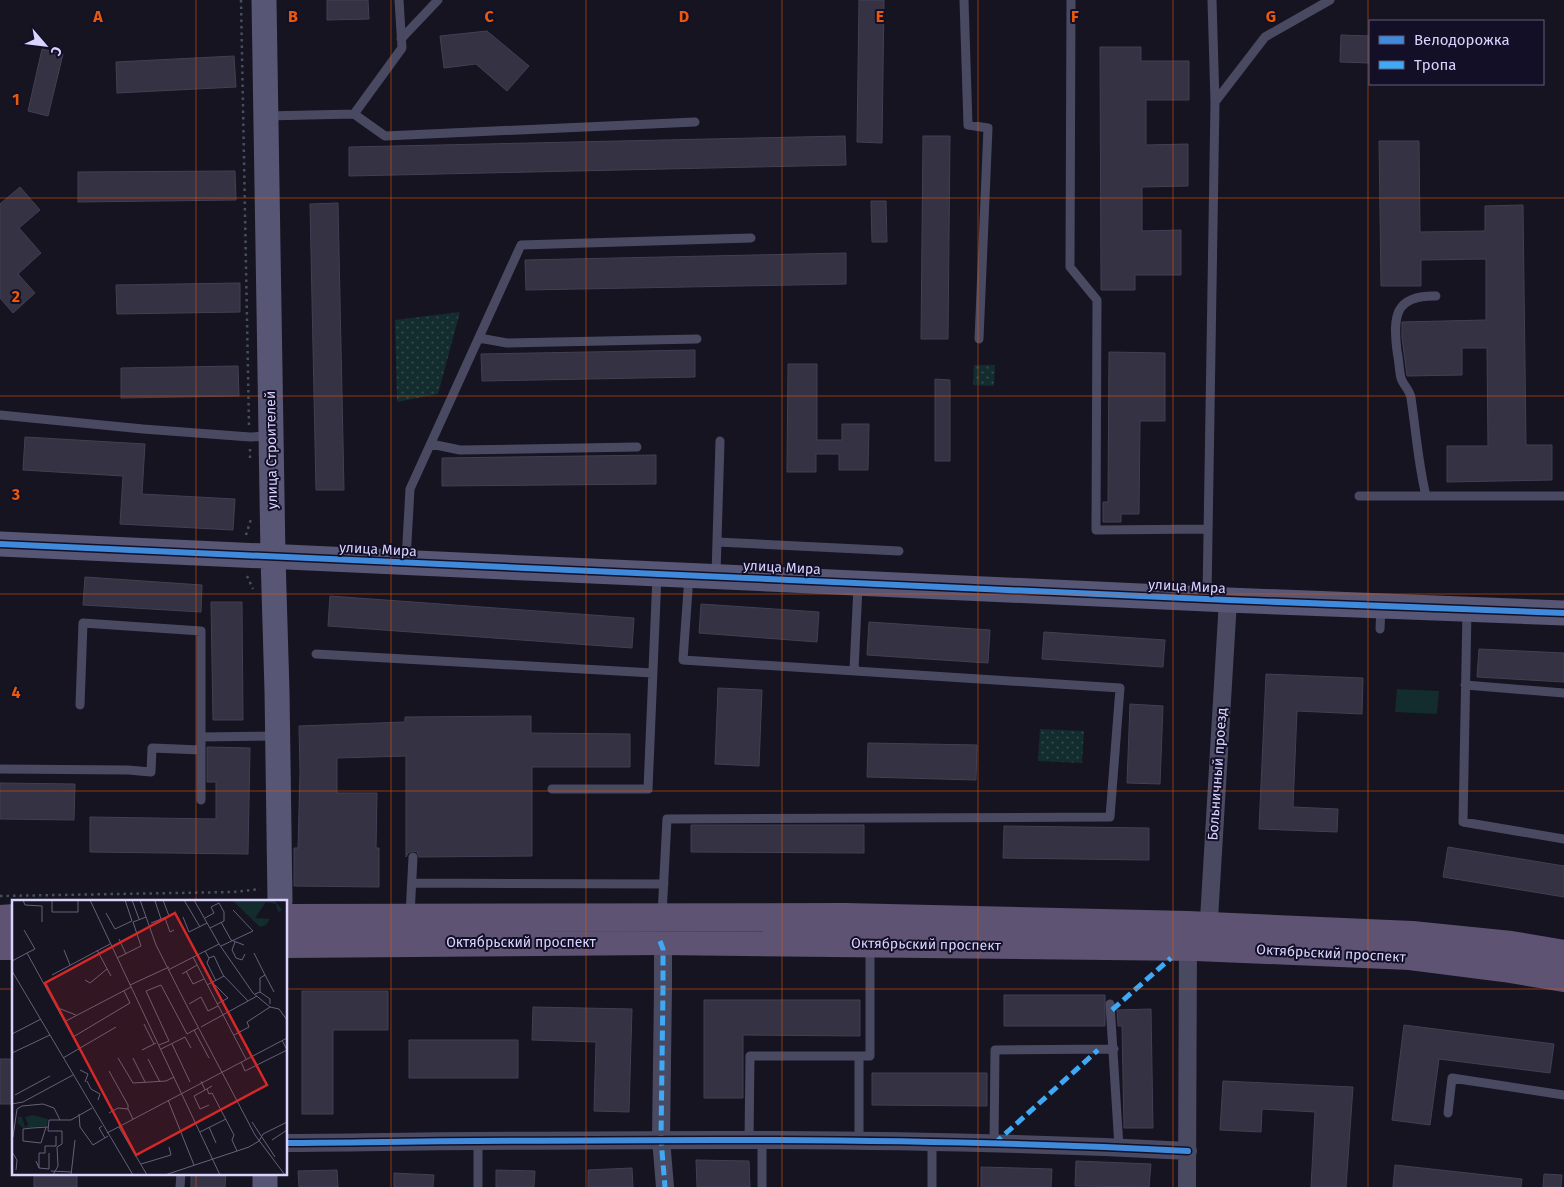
<svg xmlns="http://www.w3.org/2000/svg" width="1564" height="1187" viewBox="0 0 1564 1187" font-family="'Fira Sans',sans-serif">
	<style>
		.grass { fill: url(#grass-dots) }
		.pitch { fill: #132c2d }
		.building { fill: #343243; stroke: #433f54 }
		.lines { fill: none; stroke-linecap: round; stroke-linejoin: round }
		.path { stroke: #44505f; stroke-width: 2.5; stroke-dasharray: 2.5 4; stroke-linecap: butt }
		.lane { stroke: #4a4962; stroke-width: 9 }
		.street { stroke: #4a4962; stroke-width: 18 }
		.secondary { stroke: #575674; stroke-width: 25 }
		.primary { stroke: #5e5373; stroke-width: 28 }
		.quiet { stroke: #3fa9f5; stroke-width: 5; stroke-dasharray: 10 5; stroke-linecap: butt }
		.cycleway-casing { stroke: #130f26; stroke-width: 9 }
		.cycleway { stroke: #408adc; stroke-width: 6 }
		.grid { fill: none; stroke: #e8590c; stroke-width: 1; stroke-opacity: 0.55 }
		.labels { text-anchor: middle; stroke-width: 4; stroke-linejoin: round; paint-order: stroke }
		.street-label { font-size: 14px; fill: #d9d4ff; stroke: #130f26 }
		.inset-road { fill: none; stroke: #64617a; stroke-width: 1 }
		.view { fill: #d62828; fill-opacity: 0.15; stroke: #d62828; stroke-width: 2.5 }
		.inset-edge { fill: none; stroke: #d9d4ff; stroke-width: 2.5 }
		.grid-label { font-size: 16px; text-anchor: middle; font-weight: bold; fill: #e8590c; stroke: #130f26; stroke-width: 4; stroke-linejoin: round; paint-order: stroke }
	</style>
	<defs>
		<pattern id="grass-dots" width="8" height="8" patternUnits="userSpaceOnUse" patternTransform="scale(1.25)"><rect width="8" height="8" fill="#132c2d"/><path d="M2 2h.1M6 6h.1" fill="none" stroke="#354a4c" stroke-width="1.8" stroke-linecap="round"/></pattern>
	</defs>
	<rect width="100%" height="100%" fill="#161421"/>
	<path class="grass" d="M460,312L438,394L397,402L395,320Z
		M974,365H995L994,386L973,385Z
		M1040,729L1084,731L1082,763L1038,761Z"/>
	<path class="pitch" d="M1397,689L1439,691L1437,714L1395,712Z"/>
	<path class="building" d="M327,0H368L369,19L327,20Z
		M859,0H884L882,143L857,142Z
		M487,31L529,66L507,91L476,64L444,68L440,36Z
		M1341,35L1370,36V63L1340,62Z
		M1100,47H1141V61H1189V100H1146V145L1188,144V186L1142,187V231L1181,230V275H1135V290H1101Z
		M42,49L63,54L48,116L28,111Z
		M234,56L236,87L117,93L116,62Z
		M845,136L846,165L349,176V147Z
		M923,136H950L948,339H921Z
		M1379,141H1419L1420,232L1485,231V206L1523,205L1526,445H1552V480L1447,482V446H1488L1487,348H1462V375L1407,376L1402,338V322L1486,320V259L1421,260V286H1381Z
		M235,171L236,200L78,202V172Z
		M20,187L40,210L19,228L41,253L18,274L35,293L13,313L0,298V204Z
		M871,201H886L887,242H872Z
		M338,203L344,490H316L310,204Z
		M846,253V284L526,290L525,260Z
		M240,283V312L117,314L116,285Z
		M695,350V377L482,381L481,354Z
		M1109,352L1165,353V421H1140L1139,514H1121V522H1103V502H1108Z
		M788,364H817V440H842V424H869L868,470H839V454H816V472H787Z
		M238,366L239,396L121,398V368Z
		M935,379L950,380V461H935Z
		M25,437L145,444L142,494L235,499L233,530L120,524L123,476L23,470Z
		M656,455V484L442,486V458Z
		M85,577L202,585L201,612L83,605Z
		M330,596L634,618L632,648L328,626Z
		M211,602H242L243,720H213Z
		M701,604L819,612L817,642L699,633Z
		M869,622L990,630L988,663L867,655Z
		M1044,632L1165,640L1163,667L1042,659Z
		M1479,649L1564,653V682L1477,677Z
		M1266,674L1363,678L1362,714L1297,711L1293,807L1338,809L1337,832L1259,829Z
		M718,688L762,690L759,766L715,764Z
		M1130,704L1163,706L1160,784L1127,783Z
		M531,716V733L630,734V767H532V856L419,857L417,852L413,851L408,853L406,857V756L337,758V793H377L376,848H379V887L294,886V848H298L300,773L299,726L405,722V717Z
		M868,743L977,745L976,780L867,777Z
		M207,747L250,748L248,854L90,852V817L216,819V782H207Z
		M0,783L75,784L74,820L0,819Z
		M691,825H864V853L691,852Z
		M1004,826L1149,828V860L1003,858Z
		M1448,847L1564,866V897L1443,877Z
		M302,991H388V1030H333V1114H302Z
		M1004,995H1105V1026H1004Z
		M704,1000H860V1036L743,1035V1098H704Z
		M533,1007L632,1009L629,1112L594,1111L596,1042L532,1040Z
		M1151,1009L1153,1128H1124L1122,1026H1118L1117,1010Z
		M1404,1025L1554,1044L1550,1073L1439,1059L1430,1125L1392,1120Z
		M409,1040H518V1078H409Z
		M0,1059H14V1104H0Z
		M872,1073H987V1106L872,1105Z
		M1223,1081L1353,1087L1346,1187H1311L1315,1112L1262,1109L1261,1132L1220,1130Z
		M696,1160L749,1161L750,1187H697Z
		M1076,1161L1151,1164L1149,1187L1075,1186Z
		M1395,1165L1522,1179L1521,1187H1393Z
		M981,1167L1052,1169L1051,1187H981Z
		M632,1168L633,1187H588V1170Z
		M337,1170L338,1187H299L298,1171Z
		M496,1170L535,1171L534,1187H496Z
		M34,1173H77V1187H34Z
		M191,1173H226L225,1187H191Z
		M394,1173L434,1175L433,1187H394Z
		M1544,1174L1562,1175L1561,1187H1543Z"/>
	<g class="lines">
		<path class="path" d="M241,0L249,426
			M250,449V461
			M246,535L251,519
			M247,576L253,589
			M0,896L233,892L260,889"/>
		<path class="lane" d="M964,0L968,125L988,128L979,339
			M1071,0L1070,267L1097,300L1096,530L1208,529
			M401,39L438,0
			M1215,102L1265,37L1330,0
			M354,114L385,136L695,122
			M266,116L354,114L402,48L399,0
			M479,338L507,343L697,339
			M0,415L143,429L250,437L269,436
			M431,444L460,450L637,447
			M1359,496H1564
			M1426,496C1418,463 1416,431 1411,398C1410,390 1403,385 1401,378C1399,370 1399,360 1397,351C1393,317 1394,295 1436,296
			M717,542L899,551
			M406,560L410,489L521,245L751,238
			M716,574L720,441
			M1207,597L1215,102L1212,0
			M1467,610L1463,822L1564,839
			M1380,629L1381,607
			M316,654L653,673
			M854,670L858,586
			M1465,685L1564,693
			M80,705L83,623L201,631V737
			M0,769L128,770L151,772L152,748L201,750
			M552,789H648L657,575
			M201,800V737L275,736
			M412,883L664,884
			M410,915L413,857
			M662,915L667,819L1110,817L1120,688L683,660L689,576
			M1110,1004L1119,1147
			M1448,1113L1452,1078L1564,1095
			M749,1141L750,1056H870V952L869,946
			M859,1142V1056
			M994,1144L995,1050L1114,1049
			M180,1187L181,1173
			M478,1187V1141
			M762,1187V1141
			M932,1187V1143"/>
		<path class="street" d="M1208,936L1228,600
			M660,941L663,949V988L661,1139L665,1187
			M286,1143C587,1140 888,1135 1188,1151
			M1187,1187L1188,938"/>
		<path class="secondary" d="M264,0L273,557L277,691L280,901
			M0,544L1228,600L1564,613
			M265,1187V1173"/>
		<path class="primary" d="M286,918L845,917L1188,925L1412,935L1511,945L1564,954
			M0,919L14,918
			M286,944L660,941L1196,947L1410,956L1504,968L1564,978
			M0,946H14"/>
		<path class="quiet" d="M660,941L663,949V988L661,1139L665,1187
			M1112,1010L1171,958
			M994,1144L1098,1050"/>
		<defs>
			<path id="cycleway" d="M0,544L1228,600L1564,613
				M286,1143C587,1140 888,1135 1188,1151"/>
		</defs>
		<use href="#cycleway" class="cycleway-casing"/>
		<use href="#cycleway" class="cycleway"/>
	</g>
	<path class="grid" d="M196,0V901M391,0V1187M586,0V1187M782,0V1187M978,0V1187M1173,0V1187M1368,0V1187M0,198H1564M0,396H1564M0,594H1564M0,791H1564M0,989H14M286,989H1564M196,1173V1187"/>
	<g class="labels">
		<g class="street-label">
			<text transform="translate(271 450) rotate(-91)" y="5">улица Строителей</text>
			<text transform="translate(378 549) rotate(3)" y="5">улица Мира</text>
			<text transform="translate(782 567) rotate(3)" y="5">улица Мира</text>
			<text transform="translate(1187 586) rotate(3)" y="5">улица Мира</text>
			<text transform="translate(1217 774) rotate(-86)" y="5">Больничный проезд</text>
			<text x="521" y="947">Октябрьский проспект</text>
			<text transform="translate(926 944) rotate(1)" y="5">Октябрьский проспект</text>
			<text transform="translate(1331 953) rotate(3)" y="5">Октябрьский проспект</text>
		</g>
	</g>
	<g transform="translate(12 900)">
		<rect width="275" height="275" fill="#161421"/>
		<path d="M220,0H262L270,10L266,12L264,4L254,2L243,18L258,19L254,25L248,27ZM21,215L36,219L35,226L11,228L6,223V217H10L13,227L16,225L13,217Z" fill="#132c2d"/>
		<path class="inset-road" d="M11,0L13,5L30,6V22M40,0V12H66V0M78,0L208,275M120,0L127,19M128,0L144,45L176,108L243,235L273,275M172,0L188,27M182,0L207,44L241,93L258,107L267,109L275,120M143,1L149,19M94,13L103,29L120,21L113,0M171,17L177,32L195,23M153,18L158,32L162,30M193,18L202,13L199,7L207,3L212,12V21L198,28M209,22L219,40L232,45M139,23L157,16L151,0M12,30L23,49L15,53M107,39L114,54M223,42L220,50L224,58L230,60L233,54M209,46L241,31L221,10M52,50L58,65M85,50L99,76M193,51L197,58L195,63L204,81M242,53L253,75L248,78V92L243,94M181,57L234,159M105,58L129,46L121,22L134,17M197,58L202,56L211,75L236,101M0,61L15,53L61,137L118,103L112,91M156,70L207,44M0,71L121,275M174,71L181,84L192,79M170,74L185,65M40,75L98,44M253,75L262,92M73,80L78,83L95,69M118,85L157,67M195,85L212,76M203,85L216,98L205,104M248,92L258,99V104M177,104L189,97L196,111L206,106M46,108L64,115M52,122L119,87M132,124L142,144M189,127L245,96M182,130L197,158M0,134L29,119M222,135L237,127L235,122L258,107M160,144L178,182M147,145L157,141L134,91L149,85L175,134L186,128M149,149L173,137L179,148M130,150L144,143M0,153L38,135M51,158L104,127M106,158L121,183L154,181L162,177M121,158L133,182M136,159L148,182M229,162L233,171L275,150L270,140M68,170L76,174L73,182M97,171L116,205V209M75,181L79,189L88,194L86,200M189,181L193,190L200,186M195,189L197,194L200,193L222,235L220,240L225,251M193,190L182,196L188,209L197,205M3,195L38,176M156,200L182,265M0,204L11,202L61,175M97,213L106,208L116,209L121,219M67,214L68,227L81,245L96,236M240,222L263,257M90,226L87,228L93,238M34,227L29,243L11,241V229L20,228L36,227M107,227L135,275M197,227L204,243M188,232L214,219M95,233L275,138M1,237L5,209L10,206L31,204L42,208L48,220M260,240L275,230M33,246H44V236M0,252L5,260L4,270M24,261L27,268V253H33V246M129,264L159,255L157,247M27,268L37,269V253M39,271L59,272M41,275L46,266L45,247L50,244V231H36L37,220H59L80,208M59,275L63,240M153,275L237,247L247,241L251,234L275,222"/>
		<path class="view" d="M163,13L255,185L124,255L33,83Z"/>
		<rect width="275" height="275" class="inset-edge"/>
	</g>
	<g class="grid-label">
		<text x="98" y="22">A</text>
		<text x="293" y="22">B</text>
		<text x="489" y="22">C</text>
		<text x="684" y="22">D</text>
		<text x="880" y="22">E</text>
		<text x="1075" y="22">F</text>
		<text x="1271" y="22">G</text>
		<text x="16" y="105">1</text>
		<text x="16" y="302">2</text>
		<text x="16" y="500">3</text>
		<text x="16" y="698">4</text>
	</g>
	<rect x="1369" y="20" width="175" height="65" fill="#130f26" stroke="#625e7d"/>
	<rect x="1379" y="36" width="25" height="8" fill="#408adc" stroke="#625e7d"/>
	<text x="1414" y="45" font-size="15" fill="#d9d4ff">Велодорожка</text>
	<rect x="1379" y="61" width="25" height="8" fill="#3fa9f5" stroke="#625e7d"/>
	<text x="1414" y="70" font-size="15" fill="#d9d4ff">Тропа</text>
	<g transform="translate(45 45) rotate(118)" stroke="#130f26" stroke-width="4" paint-order="stroke">
	<path d="M0-4L9 19L0 12L-9 19Z" fill="#d9d4ff"/>
	<text y="-8" font-size="14" font-weight="bold" text-anchor="middle" fill="#d9d4ff">С</text>
	</g>
</svg>
